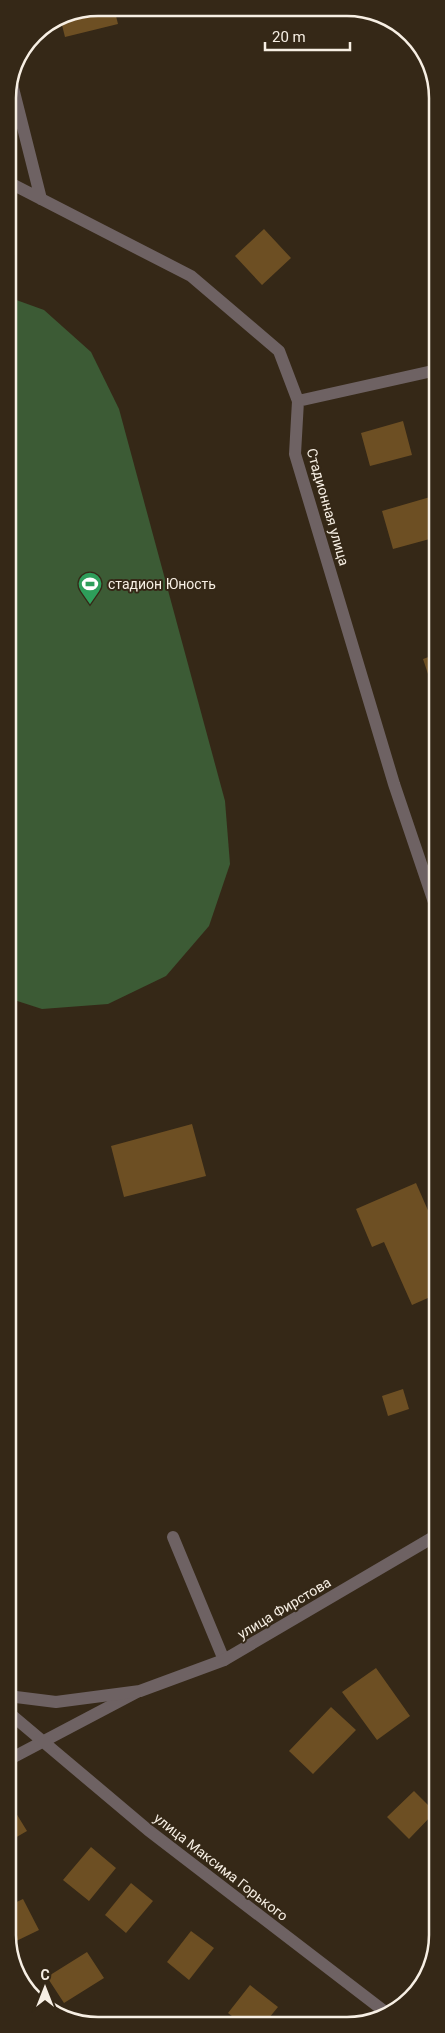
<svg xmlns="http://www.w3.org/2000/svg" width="445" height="2033" viewBox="0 0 445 2033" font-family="Roboto,sans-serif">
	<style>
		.green { fill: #3c5b35 }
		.building { fill: #6d4f23 }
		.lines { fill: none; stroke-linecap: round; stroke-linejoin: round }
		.service { stroke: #6e6263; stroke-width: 12 }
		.minor { stroke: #6e6263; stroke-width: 12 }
		.tertiary { stroke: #6e6263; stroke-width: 12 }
		.labels { text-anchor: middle; stroke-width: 4; stroke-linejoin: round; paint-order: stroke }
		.street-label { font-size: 14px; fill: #f7efe4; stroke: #352817 }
		.poi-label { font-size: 14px; fill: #f7efe4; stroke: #352817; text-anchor: start }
		.rim { fill: none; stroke: #f7efe4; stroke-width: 2.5 }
	</style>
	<rect width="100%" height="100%" fill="#352817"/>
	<path class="green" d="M8,297L44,310L91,352L119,409L225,801L230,864L209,926L166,976L108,1004L42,1009L8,998Z"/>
	<path class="building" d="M99,8H114L118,24L65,37L60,17L64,14Z
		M264,229L291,258L262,285L235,256Z
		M403,421L412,455L370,466L361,433Z
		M437,495V537L393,549L382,511Z
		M437,654V687L433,689L423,659Z
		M192,1124L206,1176L124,1197L111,1146Z
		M416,1183L437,1231V1294L412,1305L384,1242L372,1247L356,1209Z
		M403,1389L409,1409L388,1416L382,1396Z
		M376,1668L410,1716L377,1740L342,1692Z
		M331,1707L356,1730L313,1774L289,1751Z
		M414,1791L435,1812L409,1839L387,1817Z
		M8,1800L27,1831L8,1842Z
		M91,1847L116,1868L89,1901L63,1880Z
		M131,1883L153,1901L126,1933L105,1915Z
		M23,1899L39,1930L8,1945V1906Z
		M191,1931L214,1948L189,1980L167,1962Z
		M87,1952L104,1978L64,2003L47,1977Z
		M250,1985L278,2007L264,2024H242L228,2013Z"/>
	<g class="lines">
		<path class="service" d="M173,1537L224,1660"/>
		<path class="minor" d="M12,84L41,199
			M8,182L191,276L279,351L298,401L295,454L394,784L437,911
			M298,401L437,370
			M8,1712L148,1830L384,2011
			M8,1760L137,1692"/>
		<path class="tertiary" d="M8,1696L56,1702L140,1691L224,1660L437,1535"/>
	</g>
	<defs>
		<symbol id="stadium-pin" viewBox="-11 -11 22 30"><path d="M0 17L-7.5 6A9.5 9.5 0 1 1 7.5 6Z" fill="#2e9e5b" stroke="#352817"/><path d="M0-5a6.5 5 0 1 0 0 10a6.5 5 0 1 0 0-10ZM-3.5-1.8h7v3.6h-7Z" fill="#fff"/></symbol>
	</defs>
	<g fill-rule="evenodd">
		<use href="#stadium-pin" x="76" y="570" width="28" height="38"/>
	</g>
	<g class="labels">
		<g class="street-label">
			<text transform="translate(328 507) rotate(74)" y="5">Стадионная улица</text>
			<text transform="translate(284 1608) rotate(-31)" y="5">улица Фирстова</text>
			<text transform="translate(221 1867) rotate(38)" y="5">улица Максима Горького</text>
		</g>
		<g class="poi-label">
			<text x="108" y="589">стадион Юность</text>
		</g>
	</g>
	<path d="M0 0H445V2033H0ZM98 16H347A82 82 0 0 1 429 98V1935A82 82 0 0 1 347 2017H98A82 82 0 0 1 16 1935V98A82 82 0 0 1 98 16Z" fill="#352817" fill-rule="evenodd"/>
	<path class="rim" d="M98 16H347A82 82 0 0 1 429 98V1935A82 82 0 0 1 347 2017H98A82 82 0 0 1 16 1935V98A82 82 0 0 1 98 16Z"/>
	<g transform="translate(45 1988)" stroke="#352817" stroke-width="4" paint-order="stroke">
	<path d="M0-4L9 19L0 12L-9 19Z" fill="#f7efe4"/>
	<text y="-8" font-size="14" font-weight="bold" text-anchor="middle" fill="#f7efe4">С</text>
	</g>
	<path d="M265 42v8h85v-8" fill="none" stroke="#f7efe4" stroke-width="2.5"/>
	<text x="272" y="42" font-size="15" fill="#f7efe4" stroke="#352817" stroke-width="4" paint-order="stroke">20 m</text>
</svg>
